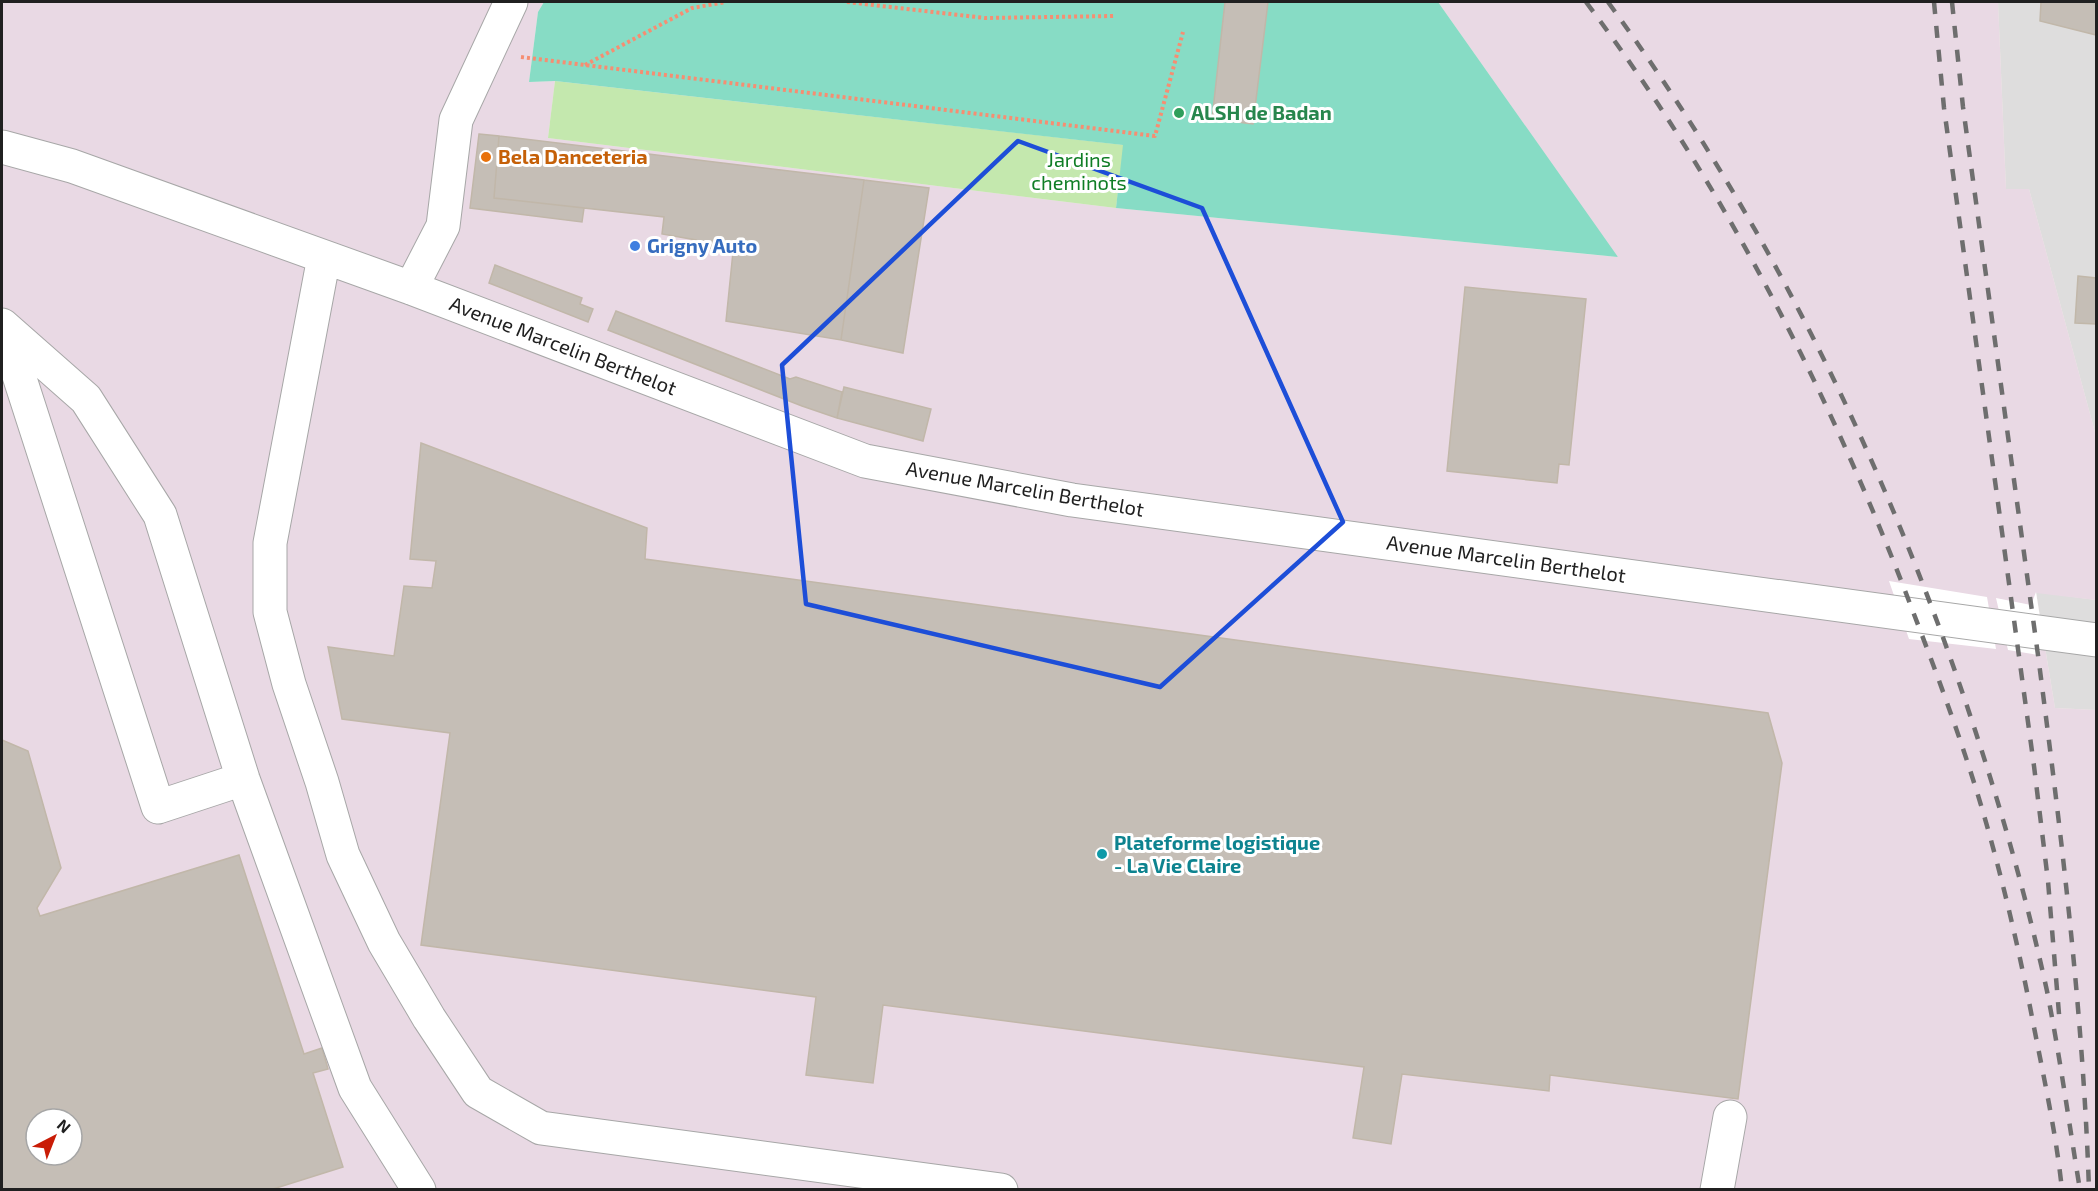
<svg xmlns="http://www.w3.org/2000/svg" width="2098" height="1191" viewBox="0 0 2098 1191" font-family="'Exo 2',sans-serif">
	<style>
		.residential { fill: #dedddd }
		.industrial { fill: #e9d9e4; fill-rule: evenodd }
		.grass { fill: #c4e8ae }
		.pitch { fill: #87dcc5 }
		.pier { fill: #fff }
		.building { fill: #c5beb6; stroke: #c1b7a9; stroke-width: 1.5; fill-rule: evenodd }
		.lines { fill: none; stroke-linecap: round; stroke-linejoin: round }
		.minor-casing { stroke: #a7a7a7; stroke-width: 35 }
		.path { stroke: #f68e72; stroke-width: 4; stroke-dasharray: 3 3; stroke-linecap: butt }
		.minor { stroke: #fff; stroke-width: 33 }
		.rail { stroke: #6e6e6e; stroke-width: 4.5; stroke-dasharray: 12 12; stroke-linecap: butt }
		.marked { fill: none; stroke: #1d4ed8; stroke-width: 4.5; stroke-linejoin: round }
		.leisure-dot { fill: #2e9e5b; stroke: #fff; stroke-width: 2 }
		.food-dot { fill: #e8710a; stroke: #fff; stroke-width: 2 }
		.shop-dot { fill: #3f7fe0; stroke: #fff; stroke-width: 2 }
		.culture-dot { fill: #0f9aa8; stroke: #fff; stroke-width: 2 }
		.labels { text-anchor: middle; stroke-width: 6; stroke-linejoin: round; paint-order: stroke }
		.leisure-label { font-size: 20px; font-weight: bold; fill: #27864d; stroke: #fff; text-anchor: start }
		.food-label { font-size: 20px; font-weight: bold; fill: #c56008; stroke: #fff; text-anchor: start }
		.park-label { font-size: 20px; fill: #0f7d25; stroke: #fff }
		.shop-label { font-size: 20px; font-weight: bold; fill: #366cbe; stroke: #fff; text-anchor: start }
		.street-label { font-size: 20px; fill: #202020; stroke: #fff }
		.culture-label { font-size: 20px; font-weight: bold; fill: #0d838f; stroke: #fff; text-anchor: start }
	</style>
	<rect width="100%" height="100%" fill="#f0eee7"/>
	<path class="residential" d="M1998,2H2096V436L2029,189H2006Z
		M2036,592L2096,600V710L2055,708Z"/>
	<path class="industrial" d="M2,2H544L538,12L529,82L555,81L548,138L1116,208L1617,257L1438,2H1998L2006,189H2029L2096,436V600L2036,593L2055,708L2096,710V1189L2,1190ZM36,1119H72V1155H36Z"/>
	<path class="grass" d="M555,81L1124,145L1116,208L548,138Z"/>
	<path class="pitch" d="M544,2H1438L1618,257L1116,208L1123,145L555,81L529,82L538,12Z"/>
	<path class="pier" d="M1889,581L1987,597L1996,649L1909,639Z
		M2036,592L2044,643L2038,655L2008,650L1996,598L2031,605Z"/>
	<path class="building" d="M1225,2H1268L1253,124L1212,119Z
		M2041,2H2096V35L2040,21Z
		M479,134L499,136L494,198L584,208L582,222L470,208Z
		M499,136L864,180L841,340L726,321L733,252L696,246V240L662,234L664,217L494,198Z
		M864,180L929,188L903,353L841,340Z
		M495,265L582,298L580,304L593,309L588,322L489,283Z
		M2078,276L2096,278V324L2075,323Z
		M1465,287L1586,299L1569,465L1559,464L1557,483L1447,471Z
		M616,311L790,379L796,377L842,392L837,418L802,406L608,330Z
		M844,387L931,409L923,441L837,418Z
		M421,443L647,528L645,559L1768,713L1782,763L1738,1099L1550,1075L1549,1091L1402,1074L1391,1144L1353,1138L1364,1067L883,1005L873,1083L806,1075L816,997L421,945L450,733L342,719L328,647L394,656L404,586L432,588L436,561L410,559Z
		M2,740L28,751L61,868L37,908L40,916L239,855L304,1054L322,1048L328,1069L313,1073L343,1167L270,1190H2ZM36,1119H72V1155H36Z"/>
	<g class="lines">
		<defs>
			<path id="minor" d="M2,147L72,166L411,288L865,461L1072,500L2096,640
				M324,257L270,543V612L289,684L322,782L343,855L384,942L429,1018L478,1092L541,1128L1001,1190
				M411,288L443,226L456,120L511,2
				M2,325L86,399L160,515L243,779L355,1088L419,1190
				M3,326L158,807L243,779
				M1717,1190L1730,1117"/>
		</defs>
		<use href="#minor" class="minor-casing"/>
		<path class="path" d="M847,2L985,18L1114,16
			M521,57L1155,136L1183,32
			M585,65L692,8L726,2"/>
		<use href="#minor" class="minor"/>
		<path class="rail" d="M1586,2C1720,180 1823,380 1904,588C1935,669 1966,750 1989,833C2006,894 2020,955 2032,1017C2043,1074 2056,1132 2062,1190
			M1608,2C1751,198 1862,415 1945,643C1986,757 2021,872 2047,991C2060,1057 2069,1123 2080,1190
			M1934,2L1944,108L2034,766L2048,881L2060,1026
			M1952,2L1963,107C1988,290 2013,473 2038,655C2061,833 2083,1010 2089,1190"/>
	</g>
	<path class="marked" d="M1018,141L1202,208L1343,522L1160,687L806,604L782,365Z"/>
	<circle class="leisure-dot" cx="1179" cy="113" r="6"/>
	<circle class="food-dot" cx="486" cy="157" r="6"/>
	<circle class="shop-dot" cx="635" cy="246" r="6"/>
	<circle class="culture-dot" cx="1102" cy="854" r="6"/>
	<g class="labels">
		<g class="leisure-label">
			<text x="1191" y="120">ALSH de Badan</text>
		</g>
		<g class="food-label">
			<text x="498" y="164">Bela Danceteria</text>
		</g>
		<g class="park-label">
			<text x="1079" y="167">Jardins<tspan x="1079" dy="23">cheminots</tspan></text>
		</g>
		<g class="shop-label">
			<text x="647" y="253">Grigny Auto</text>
		</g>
		<g class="street-label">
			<text transform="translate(563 346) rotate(21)" y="7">Avenue Marcelin Berthelot</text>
			<text transform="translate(1025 489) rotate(10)" y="7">Avenue Marcelin Berthelot</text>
			<text transform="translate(1506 559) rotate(8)" y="7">Avenue Marcelin Berthelot</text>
		</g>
		<g class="culture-label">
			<text x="1114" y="850">Plateforme logistique<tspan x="1114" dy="23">- La Vie Claire</tspan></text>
		</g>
	</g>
	<rect width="2098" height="1191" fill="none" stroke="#202020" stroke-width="6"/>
	<g transform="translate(54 1137) rotate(42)"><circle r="28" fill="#ffffff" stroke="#a6a6a6" stroke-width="1.5"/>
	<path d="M0-4.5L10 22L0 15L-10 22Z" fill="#c91c06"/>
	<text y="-9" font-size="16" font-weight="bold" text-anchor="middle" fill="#202020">N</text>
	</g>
</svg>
